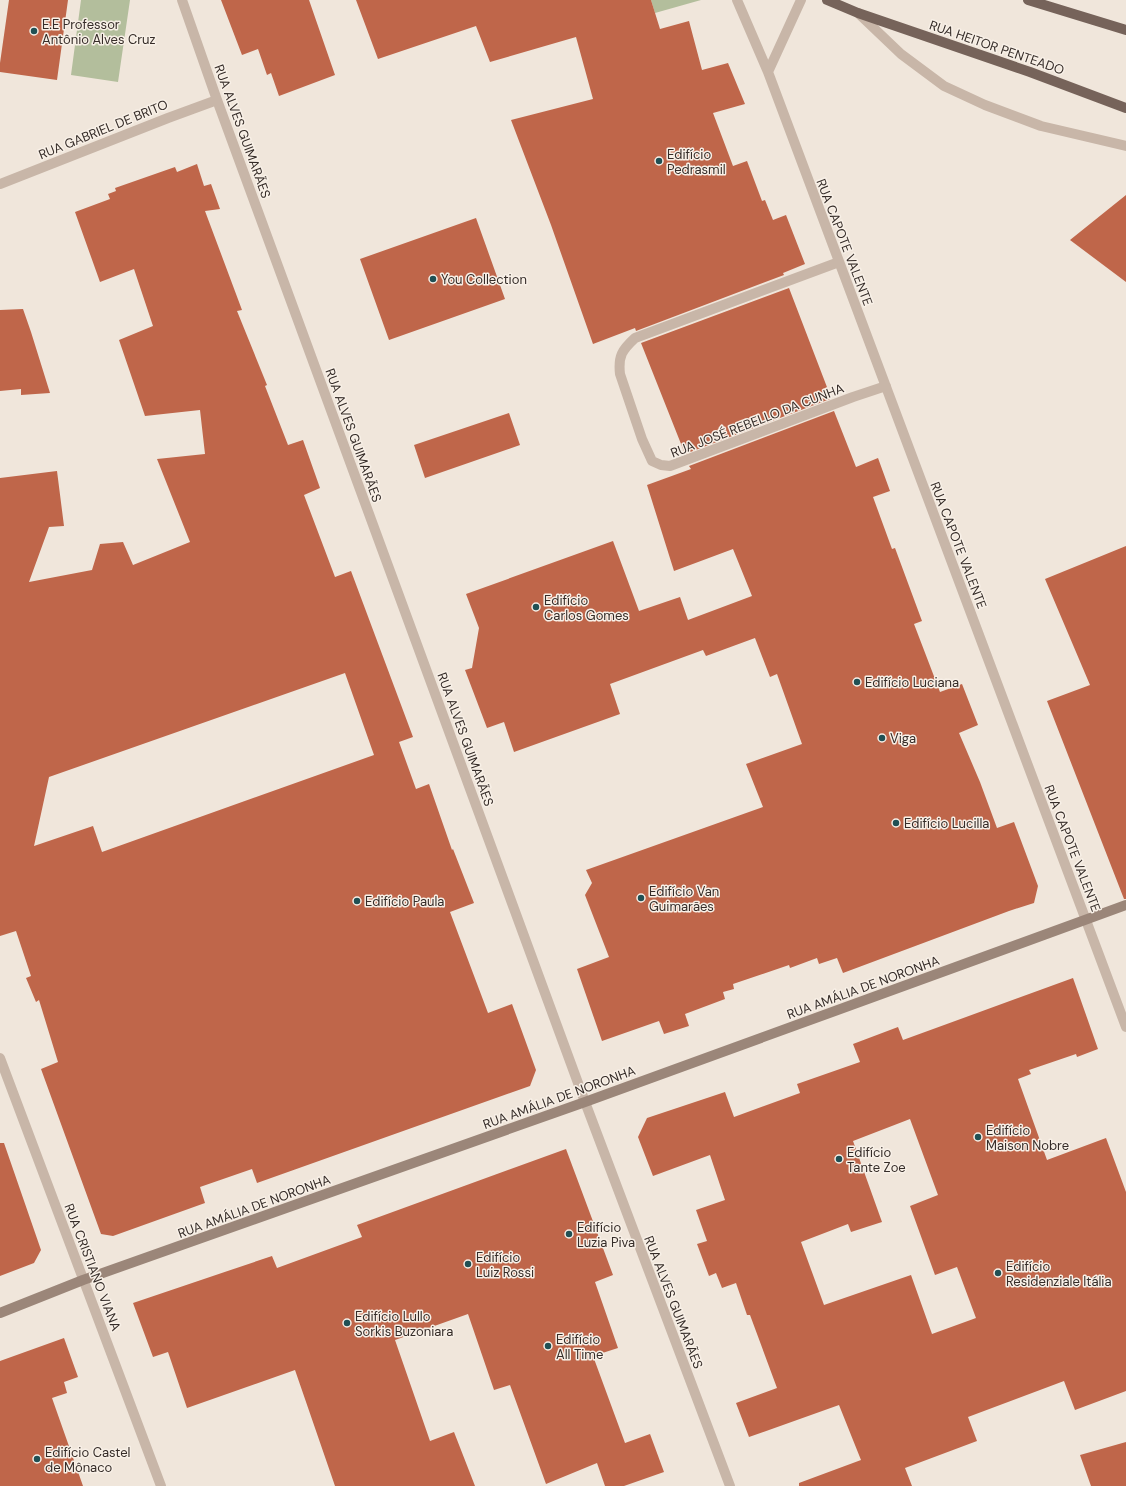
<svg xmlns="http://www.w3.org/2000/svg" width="1126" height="1486" viewBox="0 0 1126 1486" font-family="'DM Sans',sans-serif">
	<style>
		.green { fill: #b3be9c }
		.building { fill: #bf664a; fill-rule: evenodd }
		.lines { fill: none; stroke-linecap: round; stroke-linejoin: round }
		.street { stroke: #c8b6a8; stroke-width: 10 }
		.secondary { stroke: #9b8679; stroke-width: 10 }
		.primary { stroke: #76635a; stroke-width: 10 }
		.poi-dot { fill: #205054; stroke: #f8f0e7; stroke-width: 1.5 }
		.labels { text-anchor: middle; stroke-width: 3; stroke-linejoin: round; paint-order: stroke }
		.poi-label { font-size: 13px; fill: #352c28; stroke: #f8f0e7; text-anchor: start }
		.street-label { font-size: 13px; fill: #352c28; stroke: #f8f0e7 }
	</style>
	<rect width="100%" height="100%" fill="#f0e6db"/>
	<path class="green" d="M81,0H130L118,82L71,75Z
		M651,0H701L655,13Z"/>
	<path class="building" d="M9,0H68L57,80L0,72V63Z
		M221,0H309L335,75L279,96L271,73L267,75L258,49L242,55Z
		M356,0H651L660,29L689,21L702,70L728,63L745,104L713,113L733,166L747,161L762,201L765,200L773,220L786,215L805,264L783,273L784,275L636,331L635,328L593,344L551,225L511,120L593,99L576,37L490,62L476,26L378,59Z
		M197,164L204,186L211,184L220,209L205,211L242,310L237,311L267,385L265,386L288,445L303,440L320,488L304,495L335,577L351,571L413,737L399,742L416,789L429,784L452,850L453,849L474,903L450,912L488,1013L512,1004L536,1070L530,1086L257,1183L252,1169L200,1187L205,1203L113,1236L101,1234L41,1069L58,1062L39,1000L36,1002L26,978L31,976L16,931L0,936V478L57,471L64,526L49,527L29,582L92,570L100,544L123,542L133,565L190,542L157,459L205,454L200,410L145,416L119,340L153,326L134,269L100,282L75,212L110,199L108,194L116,191L115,188L175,167L177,172ZM345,673L374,755L102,852L93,826L34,846L49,777Z
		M1126,195V282L1070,240Z
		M476,218L505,299L389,340L360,259Z
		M789,288L830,395L828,396L830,399L685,454L641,343Z
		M23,309L31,332L50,393L21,395V389L0,391V310Z
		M834,411L856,467L878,458L890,491L873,497L892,549L895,548L922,621L914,624L940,692L962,684L978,725L959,733L980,782L997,828L1014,822L1038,886L1034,903L1009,911L843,973L837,958L819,964L817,958L790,968L789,965L733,984L734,989L723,992L725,999L685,1014L689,1026L664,1034L659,1021L602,1041L577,969L609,957L585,895L592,883L586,870L763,807L746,764L802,744L777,674L770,677L755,638L706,656L703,650L610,684L620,714L514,752L504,722L487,728L465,670L472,668L479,628L466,594L613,541L639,611L680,597L688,620L752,596L733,549L674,571L647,485L691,469L689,466Z
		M509,413L520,445L425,478L414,445Z
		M1126,546V899H1124L1047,701L1090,685L1045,579Z
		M1073,978L1098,1049L1077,1057L1076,1054L1029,1070L1031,1074L1018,1079L1047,1160L1106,1138L1126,1192V1391L1075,1410L1064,1381L968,1417L977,1441L905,1468L912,1486H799V1483L861,1460L839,1405L749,1437L736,1403L777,1388L750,1315H747L736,1283L722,1288L716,1273L709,1276L697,1244L707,1241L696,1210L725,1200L710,1155L653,1176L638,1137L647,1118L725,1092L734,1117L800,1093L797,1084L860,1062L853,1044L898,1027L903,1040ZM910,1119L938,1195L910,1206L935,1275L957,1267L976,1318L932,1334L911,1275L824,1305L801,1242L848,1224L851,1232L882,1222L853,1141Z
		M0,1143H4L41,1250L34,1263L0,1276Z
		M566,1149L613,1275L595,1282L618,1348L593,1356L625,1443L650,1434L664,1472L624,1486H605L597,1463L546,1484L510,1385L494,1390L468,1314L395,1340L430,1441L454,1432L475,1486H335L295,1370L187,1408L168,1352L153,1357L133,1303L272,1256L277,1268L362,1237L357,1225Z
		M64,1338L78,1377L64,1382L67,1393L52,1398L83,1486H0V1361Z
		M1126,1442V1486H1091L1080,1455Z"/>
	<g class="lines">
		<path class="street" d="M182,0L217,100L585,1102L730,1486
			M737,0L768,72L1126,1027
			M858,13L901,54L944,86L985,105L1041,126L1126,146
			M768,72L801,0
			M0,184L168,118L217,100
			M839,262L635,338C622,350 618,356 620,374L642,439L652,461L661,465L670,466L853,397L886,386
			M0,1058L161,1486"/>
		<path class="secondary" d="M0,1313L83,1280L585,1102L1126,905"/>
		<path class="primary" d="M827,0L858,13L1030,72L1126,108
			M1028,0L1126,30"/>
	</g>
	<g class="poi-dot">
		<circle cx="34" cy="31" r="4"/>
		<circle cx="659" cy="161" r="4"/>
		<circle cx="433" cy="279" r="4"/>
		<circle cx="536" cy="607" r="4"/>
		<circle cx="857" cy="682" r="4"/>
		<circle cx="882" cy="738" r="4"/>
		<circle cx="896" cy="823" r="4"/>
		<circle cx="641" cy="898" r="4"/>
		<circle cx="357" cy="901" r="4"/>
		<circle cx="978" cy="1137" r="4"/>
		<circle cx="839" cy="1159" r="4"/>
		<circle cx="569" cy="1234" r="4"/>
		<circle cx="468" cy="1264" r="4"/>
		<circle cx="998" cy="1273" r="4"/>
		<circle cx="347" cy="1323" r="4"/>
		<circle cx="548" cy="1346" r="4"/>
		<circle cx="37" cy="1459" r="4"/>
	</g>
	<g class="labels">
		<g class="poi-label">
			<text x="42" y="29">E.E Professor<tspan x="42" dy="15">Antônio Alves Cruz</tspan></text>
			<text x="667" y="159">Edifício<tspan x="667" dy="15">Pedrasmil</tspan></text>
			<text x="441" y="284">You Collection</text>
			<text x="544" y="605">Edifício<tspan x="544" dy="15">Carlos Gomes</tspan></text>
			<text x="865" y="687">Edifício Luciana</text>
			<text x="890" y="743">Viga</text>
			<text x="904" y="828">Edifício Lucilla</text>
			<text x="649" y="896">Edifício Van<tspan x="649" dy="15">Guimarães</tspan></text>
			<text x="365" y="906">Edifício Paula</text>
			<text x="986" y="1135">Edifício<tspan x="986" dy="15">Maison Nobre</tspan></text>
			<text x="847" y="1157">Edifício<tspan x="847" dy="15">Tante Zoe</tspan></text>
			<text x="577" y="1232">Edifício<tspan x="577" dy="15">Luzia Piva</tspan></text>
			<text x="476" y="1262">Edifício<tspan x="476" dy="15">Luiz Rossi</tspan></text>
			<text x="1006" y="1271">Edifício<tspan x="1006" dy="15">Residenziale Itália</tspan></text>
			<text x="355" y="1321">Edifício Lullo<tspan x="355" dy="15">Sorkis Buzoniara</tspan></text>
			<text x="556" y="1344">Edifício<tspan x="556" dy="15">All Time</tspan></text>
			<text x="45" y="1457">Edifício Castel<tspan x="45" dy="15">de Mônaco</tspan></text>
		</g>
		<g class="street-label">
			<text transform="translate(997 47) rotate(19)" y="5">RUA HEITOR PENTEADO</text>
			<text transform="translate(103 129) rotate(-22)" y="5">RUA GABRIEL DE BRITO</text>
			<text transform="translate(243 131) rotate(70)" y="5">RUA ALVES GUIMARÃES</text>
			<text transform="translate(845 242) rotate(69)" y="5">RUA CAPOTE VALENTE</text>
			<text transform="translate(757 420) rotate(-21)" y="5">RUA JOSÉ REBELLO DA CUNHA</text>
			<text transform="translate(354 435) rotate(70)" y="5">RUA ALVES GUIMARÃES</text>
			<text transform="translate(959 545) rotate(69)" y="5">RUA CAPOTE VALENTE</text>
			<text transform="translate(466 739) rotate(70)" y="5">RUA ALVES GUIMARÃES</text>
			<text transform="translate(1073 848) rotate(69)" y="5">RUA CAPOTE VALENTE</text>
			<text transform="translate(863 987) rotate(-20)" y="5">RUA AMÁLIA DE NORONHA</text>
			<text transform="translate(559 1097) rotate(-20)" y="5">RUA AMÁLIA DE NORONHA</text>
			<text transform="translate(254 1206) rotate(-20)" y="5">RUA AMÁLIA DE NORONHA</text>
			<text transform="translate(93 1267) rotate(69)" y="5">RUA CRISTIANO VIANA</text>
			<text transform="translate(674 1302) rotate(69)" y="5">RUA ALVES GUIMARÃES</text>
		</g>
	</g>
</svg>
